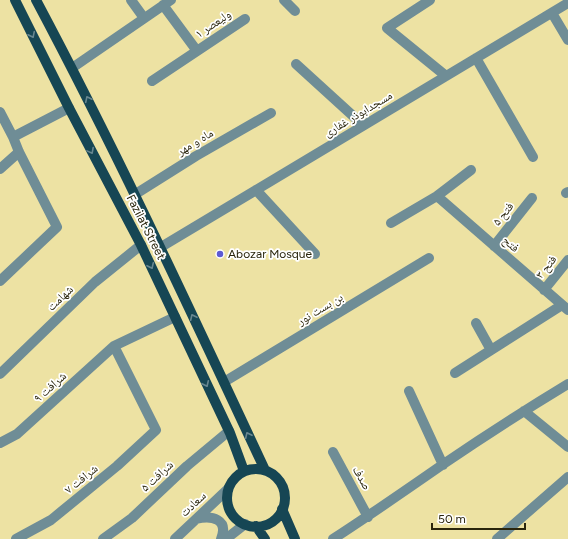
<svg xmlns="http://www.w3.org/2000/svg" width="568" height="539" viewBox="0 0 568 539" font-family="Figtree,'Noto Naskh Arabic',sans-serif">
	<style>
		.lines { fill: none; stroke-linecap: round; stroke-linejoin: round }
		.minor { stroke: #6f8d96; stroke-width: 10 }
		.major { stroke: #164654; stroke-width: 10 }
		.oneway { stroke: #688790 }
		.poi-dot { fill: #5d5ad3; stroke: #fff; stroke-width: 1.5 }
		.labels { text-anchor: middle; stroke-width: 3.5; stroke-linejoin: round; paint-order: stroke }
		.street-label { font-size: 12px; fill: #2a250c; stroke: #fff }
		.poi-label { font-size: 12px; fill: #2a250c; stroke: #fff; text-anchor: start }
	</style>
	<rect width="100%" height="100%" fill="#ede2a3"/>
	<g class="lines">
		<path class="minor" d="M131,0L144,18
			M284,0L295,11
			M430,0L387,28L446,76
			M163,5L197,51
			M552,13L568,40
			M476,58L533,157
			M296,64L363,125
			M72,68L171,0
			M152,81L245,19
			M0,112L13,137L19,152L57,227L0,281
			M13,137L69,108
			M0,169L19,152
			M256,190L315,254
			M566,193L568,192
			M134,195L196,156L271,113
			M437,196L568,310
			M391,223L437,196L471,170
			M494,246L532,198
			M161,247L568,3
			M544,290L568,260
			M476,323L491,350
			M455,373L562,305
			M0,374L95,282L141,245
			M224,382L429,258
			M409,391L443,465
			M524,411L568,447
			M0,443L17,434L114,346L175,317
			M333,452L368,517
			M196,519C212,515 229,519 221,539
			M16,539L51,520L117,466L156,430L114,346
			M103,539L132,518L187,466L229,431
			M175,539L228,489
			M226,539L245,524
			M333,539C370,515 406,490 442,465C483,437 525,410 568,384
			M497,539L568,477"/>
		<path class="major" d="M15,0L69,108L141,245L230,433L244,471
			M36,0C118,154 191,312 265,470
			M227 498a29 29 0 1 1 58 0a29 29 0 1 1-58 0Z
			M282,509L295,539
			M256,526L265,539"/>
	</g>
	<defs><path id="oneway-chevron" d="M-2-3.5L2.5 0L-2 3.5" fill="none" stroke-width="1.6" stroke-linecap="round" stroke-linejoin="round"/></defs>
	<g class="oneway">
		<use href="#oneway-chevron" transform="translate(32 35) rotate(64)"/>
		<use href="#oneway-chevron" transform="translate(88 99) rotate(-116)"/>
		<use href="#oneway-chevron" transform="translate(91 151) rotate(62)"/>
		<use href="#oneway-chevron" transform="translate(151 266) rotate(65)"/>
		<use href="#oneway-chevron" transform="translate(193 317) rotate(-115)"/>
		<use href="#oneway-chevron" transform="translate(206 384) rotate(65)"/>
		<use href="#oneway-chevron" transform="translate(248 435) rotate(-115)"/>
	</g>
	<circle class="poi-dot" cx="220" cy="254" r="4"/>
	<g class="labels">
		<g class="street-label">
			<text transform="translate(213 24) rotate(-34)" y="4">ولیعصر ۱</text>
			<text transform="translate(358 114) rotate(-31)" y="4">مسجدابوذر غفاری</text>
			<text transform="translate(195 142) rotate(-31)" y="4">ماه و مهر</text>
			<text transform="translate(503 214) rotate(-52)" y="4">فتح ۵</text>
			<text transform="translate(146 227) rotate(63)" y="4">Fazilat Street</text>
			<text transform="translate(511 244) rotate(41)" y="4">فتح</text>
			<text transform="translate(546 267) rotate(-52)" y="4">فتح ۳</text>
			<text transform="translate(60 298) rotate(-44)" y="4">شهامت</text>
			<text transform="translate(320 309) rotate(-31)" y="4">بن بست نور</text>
			<text transform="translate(50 387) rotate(-42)" y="4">شرافت ۹</text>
			<text transform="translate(157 476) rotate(-43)" y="4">شرافت ۵</text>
			<text transform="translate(362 478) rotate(61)" y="4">صدف</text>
			<text transform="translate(81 479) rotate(-39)" y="4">شرافت ۷</text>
			<text transform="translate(193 504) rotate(-43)" y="4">سعادت</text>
		</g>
		<g class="poi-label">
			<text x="228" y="258">Abozar Mosque</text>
		</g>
	</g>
	<path d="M432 523v6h93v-6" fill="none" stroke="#2a250c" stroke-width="2"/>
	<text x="438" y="523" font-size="12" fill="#2a250c" stroke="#ffffff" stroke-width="3" paint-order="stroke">50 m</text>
</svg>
